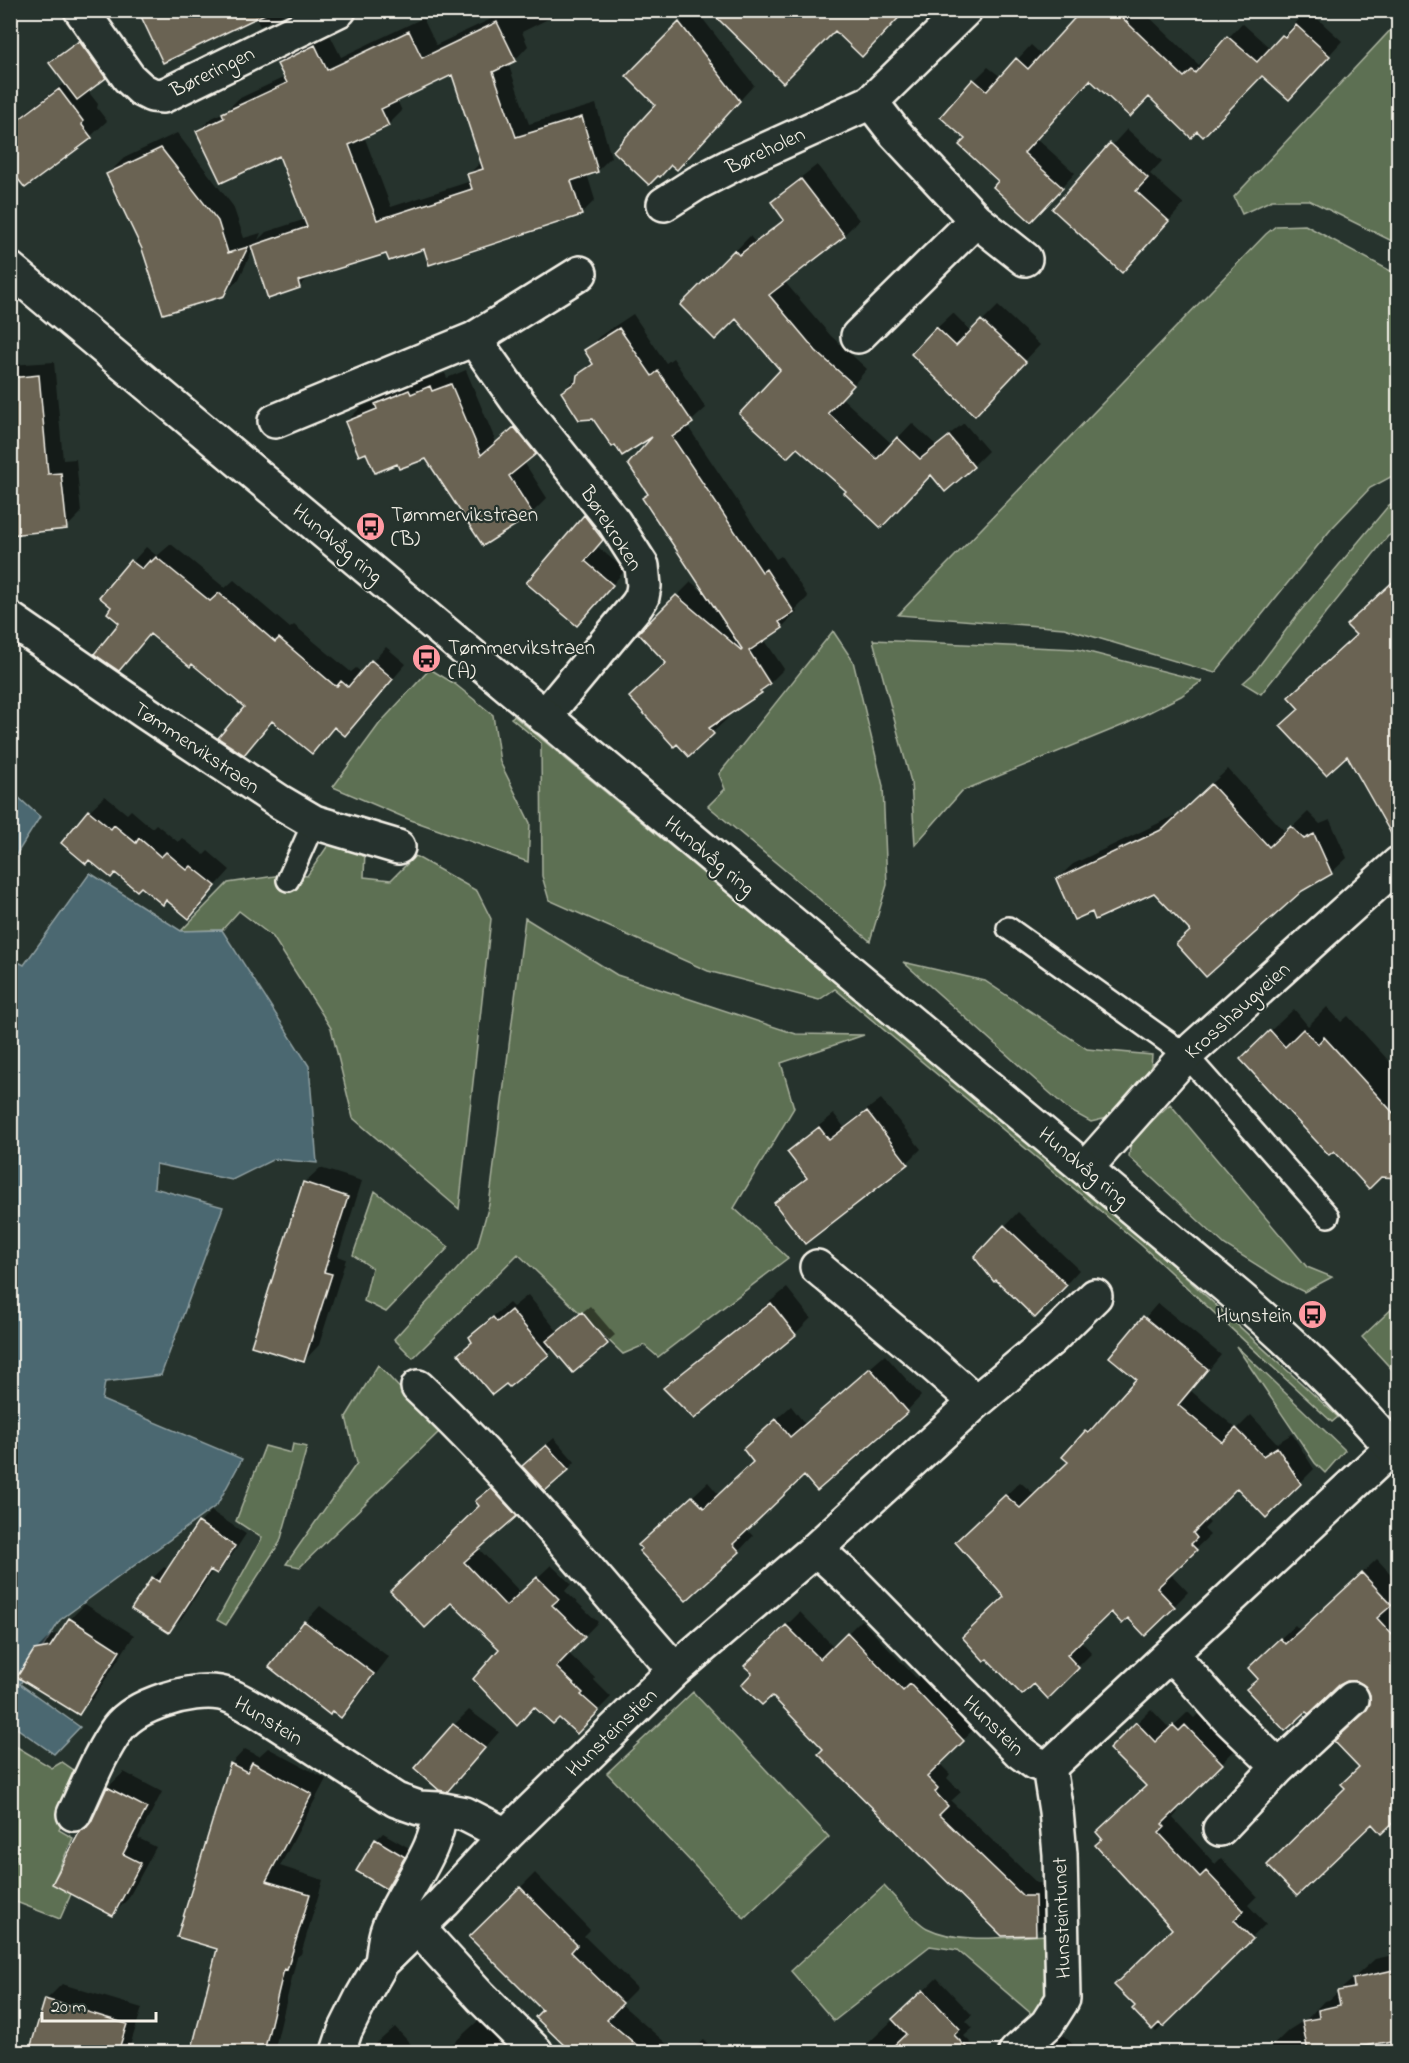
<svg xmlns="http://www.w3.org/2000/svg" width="1409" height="2063" viewBox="0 0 1409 2063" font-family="'Indie Flower',sans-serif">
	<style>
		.green { fill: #5d7052; stroke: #a8b09d; stroke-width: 1.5 }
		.water { fill: #4b6871; stroke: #8f9fa1; stroke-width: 1.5 }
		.shadow { fill: #0007; fill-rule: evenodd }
		.building { fill: #6a6352; stroke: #f4f1e8; stroke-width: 1.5; fill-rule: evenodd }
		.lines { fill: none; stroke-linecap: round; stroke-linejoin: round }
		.service-casing { stroke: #f4f1e8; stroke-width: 26 }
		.minor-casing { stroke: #f4f1e8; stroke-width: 38 }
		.secondary-casing { stroke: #f4f1e8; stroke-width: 38 }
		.service { stroke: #26332d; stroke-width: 21 }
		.minor { stroke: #26332d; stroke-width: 33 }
		.secondary { stroke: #26332d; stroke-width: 33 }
		.labels { text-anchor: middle; stroke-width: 4.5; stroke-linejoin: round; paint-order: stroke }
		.street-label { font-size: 21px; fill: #f4f1e8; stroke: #26332d }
		.poi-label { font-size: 21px; fill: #f4f1e8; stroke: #26332d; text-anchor: start }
	</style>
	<rect width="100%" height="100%" fill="#26332d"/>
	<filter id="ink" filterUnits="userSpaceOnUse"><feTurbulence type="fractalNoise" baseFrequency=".0167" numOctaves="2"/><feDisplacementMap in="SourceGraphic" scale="12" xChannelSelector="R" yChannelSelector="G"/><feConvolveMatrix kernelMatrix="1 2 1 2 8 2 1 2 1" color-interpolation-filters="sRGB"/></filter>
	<g filter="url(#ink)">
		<path class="green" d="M1398,22V244L1309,200H1272L1242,214L1234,197Z
			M1305,225L1398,275V473L1370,488L1332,528L1215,673L1064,628L898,615L1266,234L1276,226Z
			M1398,500V531L1388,536L1261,694L1243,683L1253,674L1298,614L1389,505Z
			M833,631L853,661L883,786L887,885L870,941L708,806L725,789L719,774Z
			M873,640L1077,649L1202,681L1181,696L1126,724L962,791L915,845L911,782Z
			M430,669L455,684L493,715L500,762L530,823L528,862L408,819L333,787L380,723Z
			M514,716L1145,1240L1338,1417L1332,1422L1141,1245L835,989L819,1000L708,971L549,900L542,876L541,743L511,718Z
			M331,841L365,849L364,877L391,880L415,856L477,891L491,919L459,1209L353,1118L331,1028L273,937L239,911L222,930L181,931L228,883L288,874L307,876Z
			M525,918L617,975L796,1034L864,1035L781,1063L794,1108L734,1208L788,1258L658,1357L644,1345L623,1354L518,1254L413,1358L394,1339L477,1247L489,1205Z
			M903,962L985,981L1087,1049L1152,1055L1150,1080L1107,1118L1091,1122L1069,1110Z
			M1170,1104L1307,1267L1332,1277L1304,1292L1284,1282L1225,1245L1129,1157L1131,1141Z
			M375,1191L449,1247L386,1312L364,1301L372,1268L353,1255Z
			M1398,1303V1376L1362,1337Z
			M1236,1346L1345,1450L1325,1473L1315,1463Z
			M378,1365L440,1431L300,1567L286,1564L357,1463L346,1417Z
			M293,1444L307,1447L280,1542L226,1625L217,1620L262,1538L236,1521L265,1446L291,1453Z
			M693,1692L829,1837L744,1918L607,1773Z
			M12,1744L52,1768L62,1762L84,1777L59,1830L73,1838L53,1882L71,1894L60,1919L11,1900V1874L17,1856L11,1853Z
			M884,1886C894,1896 916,1923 927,1928C961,1945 1011,1936 1048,1935C1049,1966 1053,1989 1034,2016L957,1950L930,1946L834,2021L791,1971Z"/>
		<path class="water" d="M18,797L40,817L11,863V809Z
			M90,873L181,931L222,930L309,1066L317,1163L274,1159L232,1180L156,1164L154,1188L223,1207L161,1375L105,1382L102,1400L242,1459L217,1505L60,1620L20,1684L80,1727L54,1754L11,1724V958L24,965Z"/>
		<path class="shadow" d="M139,10H292L260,26L255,17Z
			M487,10H566L522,32L528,46L515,60L508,63L529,124L596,104L611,157L597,171L587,174L595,200L581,214L425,247L387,252L310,276L299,287L253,249L239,279L223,295L143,248L108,174L124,158L177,133L233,206L244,238L261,233L258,240L266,232L306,219L279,154L198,131L212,118L226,111L238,99L285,77L278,62L292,48L328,31L341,57L423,18L436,45L491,19ZM452,73L482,161L469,174L471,181L391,207L364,136L388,125L402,111L397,100Z
			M692,10H696L754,85L691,154L658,104L628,76Z
			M1084,10H1142L1199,65L1206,57L1209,59L1242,23L1271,49L1308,10L1342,41L1303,84L1263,74L1149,95L1091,79L1037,139L1075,173L1045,206L1000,181L967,139L975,80L988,67L1001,77L1031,45L1042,55Z
			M87,34L112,69L87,90L98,104L97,108L107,121L91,136L26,186L16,174L10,172V124L66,82L58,56Z
			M1127,129L1162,161L1150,174L1184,204L1138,255L1054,209Z
			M817,165L859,220L844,235L784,281L831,336L867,369L842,398L892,444L912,423L936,445L964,423L988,451L973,466L848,491L782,370L736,316L682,305L750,236L755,242L785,218L773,202L787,188Z
			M998,306L1040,345L990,398L937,328L953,313L972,332Z
			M633,314L666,363L673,358L706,408L687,425L776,559L781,556L808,597L795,610L797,612L782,627L764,639L784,669L761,692L725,716L728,718L689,755L667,663L640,633L691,582L708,596L644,498L649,493L658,432L593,417L562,392L593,361L586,350L600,336Z
			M54,362L63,460L76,459L81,513L66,528L10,533V365Z
			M466,370L496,442L530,414L550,439L524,462L547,498L532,513L426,457L398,462L367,451L346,422L361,407L383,398L392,390L424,376L426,380L445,373L447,378Z
			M599,503L616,526L598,547L625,570L591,610L528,582Z
			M171,544L225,588L234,580L290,628L294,625L351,672L356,668L362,673L386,647L406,664L345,734L336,726L312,752L274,720L243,753L247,706L193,662L151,633L119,669L121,622L113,607L101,597L146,547L157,556Z
			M1398,576V820L1389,827L1348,754L1290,697L1357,633L1349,625Z
			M1228,769L1286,833L1308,812L1320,824L1330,820L1347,858L1331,873L1191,930L1154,891L1092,910L1057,879L1073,864L1180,813Z
			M105,796L127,814L131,810L152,828L156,824L178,842L182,838L204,855L208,851L230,870L188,917L89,811Z
			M1327,1007L1341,1022L1348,1016L1398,1071V1176H1381L1265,1036L1294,1009L1308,1026Z
			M881,1099L921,1149L907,1163L806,1242L776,1204L807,1176L789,1152L802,1139L834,1114L844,1127Z
			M320,1168L362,1181L338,1256L346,1259L319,1345L304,1361V1183Z
			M1018,1212L1079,1270L1049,1303L976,1257Z
			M787,1288L811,1318L795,1334L694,1417L665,1388L681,1373Z
			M528,1295L558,1332L590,1306L615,1335L573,1371L554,1348L548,1354H460L473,1340L471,1338L486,1322L509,1303L513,1307Z
			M1158,1303L1221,1355L1191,1391L1237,1429L1251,1415L1277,1443L1292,1434L1314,1469L1300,1483L1237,1486L1205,1518L1210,1523L1204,1529L1210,1535L1170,1573L1188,1592L1174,1606L1128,1616L1111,1610L1080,1640L1092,1653L1048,1697L1006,1597L971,1528L1020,1482L1035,1495L1070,1462L1086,1432L1100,1418L1102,1420L1138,1379L1111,1357Z
			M885,1355L921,1396L907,1411L804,1474L746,1529L753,1536L739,1551L655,1531L708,1482L719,1495L755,1462L759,1435L791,1406L805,1424Z
			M554,1438L575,1462L568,1469L531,1459Z
			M505,1475L529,1502L478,1548L521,1593L551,1565L571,1584L565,1591L598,1622L568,1653L595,1678L594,1680L611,1697L577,1732L501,1649L451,1601L481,1505L477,1501Z
			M211,1511L246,1534L228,1561L216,1573L213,1570L181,1619L169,1631L153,1578L164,1567L169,1570L200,1523Z
			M1377,1559L1398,1582V1596L1391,1603L1398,1611L1397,1619L1398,1621V1816L1381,1832L1347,1788L1360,1767L1368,1711L1371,1706L1372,1695L1367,1686L1357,1679L1259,1678L1264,1654L1295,1625L1301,1631Z
			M85,1604L134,1635L94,1697L78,1713L35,1651L51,1635L61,1633L70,1619Z
			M320,1606L389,1657L356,1700L341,1716L305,1622Z
			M800,1612L834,1647L861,1620L917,1679L924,1672L976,1727L939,1763L950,1774L947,1778L961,1792L951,1801L1037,1883H1048V1920L1035,1933L825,1749L746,1666Z
			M1151,1709L1170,1729L1188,1712L1194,1718L1200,1712L1236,1749L1175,1809L1178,1812L1173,1818L1215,1864L1221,1858L1257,1896L1248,1905L1266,1924L1156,2032L1134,2009L1174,1928L1147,1786L1111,1749Z
			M469,1710L499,1732L462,1774L454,1725Z
			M268,1748L326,1779L280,1866L323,1880L301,1954L297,1957L274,2052H193L218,1948L231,1764L245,1749L259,1756Z
			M124,1772L162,1792L138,1838L156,1847L128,1899L113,1914L81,1832L94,1820L108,1787Z
			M383,1833L411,1849L394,1880L386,1887L376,1840Z
			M535,1873L590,1930L584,1936L637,1988L621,2004L676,2052H583L571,2042L544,2010L471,1937Z
			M1398,1954V2052H1266L1289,2030L1308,2018L1324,2001L1329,2000L1375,1959Z
			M937,1978L972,2015L966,2021L973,2028L964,2036L980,2052H859Z
			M62,1984L142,2008L128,2052H31L46,2000Z
			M482,2017L516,2052H444Z
			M395,2027L418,2052H367L368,2051Z
			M1063,2035L1081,2052H1044Z
			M704,2040L715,2052H683L689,2047L691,2050Z
			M10,2046L18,2050L17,2052H10Z
			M1132,2048L1136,2052H1127Z"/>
		<path class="building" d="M138,10H273L163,63Z
			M709,10H906L862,57L835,31L783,83Z
			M1082,10H1114L1184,77L1192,70L1195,73L1227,36L1257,62L1282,35L1285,37L1296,25L1330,56L1289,100L1262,76L1203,137L1197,131L1191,138L1149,97L1130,117L1090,80L1024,153L1063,188L1031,222L993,187L998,181L959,145L965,139L940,117L973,79L987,91L1016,58L1028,69Z
			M497,22L516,61L493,72L516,137L582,117L598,172L571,181L582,215L429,265L424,249L389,261L386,254L298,281L300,288L268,299L251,246L307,227L279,156L221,183L196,131L224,118L222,113L287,83L277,64L315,45L327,70L409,31L422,58ZM452,75L483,169L467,174L472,189L377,220L349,145L389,126L381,109Z
			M679,22L740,101L677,170L671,165L660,177L658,176L649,185L613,151L655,105L626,76Z
			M79,41L106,78L77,100L49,63Z
			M59,89L83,121L82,125L92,138L25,188L10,169V126Z
			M1110,143L1148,178L1136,191L1169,221L1122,273L1052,209Z
			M161,148L218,221L228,253L248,247L224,296L163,314L142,249L106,174Z
			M801,179L845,236L769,295L816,351L854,385L828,413L877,459L897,437L920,459L949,436L974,467L945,492L931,475L881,528L844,493L846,491L797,448L787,458L739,414L780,370L736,319L715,340L680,305L734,250L739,255L784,220L771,202Z
			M981,320L1026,362L975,416L911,354L936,327L956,346Z
			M619,328L652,376L658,371L693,423L672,437L762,572L766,569L794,612L779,622L783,628L749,651L770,684L760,691L762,693L709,728L714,734L689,757L677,744L674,747L629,697L666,663L638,633L676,595L741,650L742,649L642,498L648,494L628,464L652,437L622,456L615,445L612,447L593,419L579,420L561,392L576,382L577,375L593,364L584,350Z
			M39,375L48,474L61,473L67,529L10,535V378Z
			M451,384L481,455L514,427L536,454L509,476L533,514L483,546L426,459L399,469L397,464L375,473L366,453L359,456L345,422L377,409L375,404L409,390L411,394L430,386L432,391Z
			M584,515L603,540L585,561L613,585L577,626L526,583Z
			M156,557L210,601L219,593L275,642L279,638L334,685L337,686L341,681L348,687L371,660L393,679L345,736L334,727L312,754L272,721L244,755L218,738L244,707L192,664L190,667L150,634L119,671L94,654L119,623L107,613L111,607L99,597L130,560L142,569L150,560L151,562Z
			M1398,577V846L1347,756L1326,775L1280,726L1299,709L1288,697L1356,635L1346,625Z
			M1211,784L1269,847L1291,826L1304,839L1314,834L1332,874L1302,891L1206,977L1176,944L1190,931L1154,893L1095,920L1092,912L1074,920L1056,879L1163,829Z
			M88,810L111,829L114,825L136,843L139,838L161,857L166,852L187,870L191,866L216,886L189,919L166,900L163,905L141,887L137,891L115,873L111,878L89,860L86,864L61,843Z
			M1303,1029L1318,1044L1324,1037L1398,1118V1178L1381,1177L1369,1189L1334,1151L1329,1155L1240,1059L1270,1030L1285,1047Z
			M867,1111L908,1164L805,1244L774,1203L807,1178L787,1152L819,1127L829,1140Z
			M303,1182L348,1197L324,1272L332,1274L304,1362L251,1346Z
			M1004,1225L1067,1285L1035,1318L996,1280L994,1282L974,1257Z
			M771,1303L796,1335L694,1419L663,1388Z
			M511,1310L549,1355L509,1387L506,1384L492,1395L458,1354L472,1342L469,1337L493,1317L497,1322Z
			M582,1312L608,1344L573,1373L546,1341Z
			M1143,1316L1208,1369L1178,1405L1222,1442L1236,1428L1263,1456L1277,1447L1301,1484L1266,1518L1237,1488L1193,1533L1197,1538L1191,1544L1197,1550L1157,1588L1175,1607L1145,1636L1128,1618L1122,1624L1111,1612L1067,1655L1079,1668L1048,1699L1034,1684L1022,1695L987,1659L984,1661L962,1637L1004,1597L955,1542L1005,1495L1020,1508L1068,1462L1062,1457L1085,1431L1088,1433L1136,1379L1109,1357Z
			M870,1368L908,1412L817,1491L804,1476L733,1544L740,1552L686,1601L639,1551L642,1549L638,1545L692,1496L704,1508L753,1462L743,1449L776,1419L790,1437Z
			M546,1445L569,1470L545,1491L522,1466Z
			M491,1488L517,1516L464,1562L506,1606L537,1577L559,1599L552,1605L585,1637L556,1667L583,1693L581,1695L599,1711L577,1734L559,1718L553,1724L534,1707L517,1726L473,1679L499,1649L451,1603L425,1628L390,1591L479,1506L475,1501Z
			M198,1522L235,1546L217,1574L210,1570L169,1633L131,1609L152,1577L159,1582Z
			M1362,1573L1392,1605L1377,1618L1398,1641V1818L1381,1834L1372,1824L1297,1896L1267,1865L1345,1788L1341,1784L1359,1767L1334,1741L1365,1712L1370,1704V1695L1365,1686L1357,1681H1347L1339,1685L1309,1714L1306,1712L1285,1731L1246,1689L1258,1679L1248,1668L1280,1638L1285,1644Z
			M69,1618L120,1651L79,1715L17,1677L34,1650L50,1647Z
			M304,1621L374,1674L341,1718L332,1711L330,1715L269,1667Z
			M786,1625L820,1659L847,1632L903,1691L910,1684L964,1741L927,1777L938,1788L935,1792L948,1806L939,1815L1023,1896H1035L1036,1935L1002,1936L818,1754L823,1749L772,1696L762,1705L741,1685L752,1673L744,1666Z
			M1136,1722L1155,1742L1173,1725L1179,1731L1185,1725L1223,1764L1162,1824L1165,1827L1159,1833L1200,1877L1206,1871L1244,1911L1234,1920L1253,1939L1163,2027L1159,2023L1152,2030L1132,2009L1135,2006L1114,1985L1172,1929L1095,1845L1102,1839L1096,1832L1146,1786L1109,1749Z
			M453,1724L485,1748L447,1792L439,1790L414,1768Z
			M252,1762L312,1794L266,1881L310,1894L287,1970L284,1969L264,2052H191L217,1949L177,1937L230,1763L247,1772Z
			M107,1787L147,1808L123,1854L141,1863L113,1916L52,1884L80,1831L85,1829L91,1822Z
			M375,1839L405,1857L386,1889L356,1871Z
			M520,1887L577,1945L571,1952L623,2003L607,2020L645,2052H571L535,2017L542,2010L469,1937Z
			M1398,1969V2040L1353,2048L1354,2052H1308L1302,2021L1319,2018L1318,2010L1340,2005L1337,1991L1354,1988L1353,1979Z
			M923,1990L960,2029L954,2035L971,2052H887L906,2034L892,2019Z
			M45,1999L127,2024L118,2052H29Z"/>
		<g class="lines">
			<defs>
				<path id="service" d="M288,880L314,822
					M1008,928L1186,1055L1328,1216"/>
				<path id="minor" d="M81,10L129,78L142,90L152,95L163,96L339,10
					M965,10L871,102L895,133L976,220L1025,259
					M664,204L697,183L734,164L871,102
					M858,336L976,220
					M474,339L580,273
					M275,421L474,339L519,403L614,522L642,566L644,586L642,597L637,605L544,717
					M10,619L145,712L280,802L314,822L398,847
					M1086,1168L1186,1055L1398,864
					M817,1267L920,1353L976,1402
					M418,1387C489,1454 552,1527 615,1601C635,1624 654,1647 675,1670
					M816,1549L855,1584L1020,1752L1035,1763L1049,1767L1393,1447
					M1171,1654L1227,1717L1279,1767
					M74,1814C88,1785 99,1754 118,1728C136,1704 192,1688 220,1693C233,1695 245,1704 257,1710L396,1800L419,1808L438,1809L465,1814L506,1835
					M1220,1829L1279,1767L1352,1699
					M418,1928L481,1997L536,2052
					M382,1962C384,1951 384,1939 388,1929C400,1895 444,1843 438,1809
					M338,2052L345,2031L362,1997L382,1962L444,1902L506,1835L675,1670L816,1549L976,1402L1051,1339L1095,1296
					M1016,2052L1047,2024L1063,1999L1060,1854L1056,1811L1049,1767"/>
				<path id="secondary" d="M10,269L1240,1298C1297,1347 1349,1398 1398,1454"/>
			</defs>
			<use href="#service" class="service-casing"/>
			<use href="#minor" class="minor-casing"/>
			<use href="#secondary" class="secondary-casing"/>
			<use href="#service" class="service"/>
			<use href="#minor" class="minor"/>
			<use href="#secondary" class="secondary"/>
		</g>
	</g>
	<defs>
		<symbol id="bus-disc" viewBox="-11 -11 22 22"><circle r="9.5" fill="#ff9aa2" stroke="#26332d"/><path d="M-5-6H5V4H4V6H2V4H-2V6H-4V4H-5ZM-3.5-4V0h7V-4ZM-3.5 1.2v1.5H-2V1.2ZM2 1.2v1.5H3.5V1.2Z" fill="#111"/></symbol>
	</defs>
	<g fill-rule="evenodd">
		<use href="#bus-disc" x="354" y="510" width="33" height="33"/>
		<use href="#bus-disc" x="410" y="642" width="33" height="33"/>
		<use href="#bus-disc" x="1296" y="1298" width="33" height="33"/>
	</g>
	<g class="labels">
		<g class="street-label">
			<text transform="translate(212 71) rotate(-26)" y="7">Børeringen</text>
			<text transform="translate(765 150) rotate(-25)" y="7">Børeholen</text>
			<text transform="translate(612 528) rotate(57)" y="7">Børekroken</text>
			<text transform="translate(338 543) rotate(40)" y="7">Hundvåg ring</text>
			<text transform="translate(197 747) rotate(34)" y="7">Tømmervikstraen</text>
			<text transform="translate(710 855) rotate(40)" y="7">Hundvåg ring</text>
			<text transform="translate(1237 1010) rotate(-42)" y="7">Krosshaugveien</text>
			<text transform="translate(1084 1166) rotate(40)" y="7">Hundvåg ring</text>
			<text transform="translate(269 1720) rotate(31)" y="7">Hunstein</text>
			<text transform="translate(994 1725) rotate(44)" y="7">Hunstein</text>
			<text transform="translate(611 1732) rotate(-44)" y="7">Hunsteinstien</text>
			<text transform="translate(1061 1918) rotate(-92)" y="7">Hunsteintunet</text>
		</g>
		<g class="poi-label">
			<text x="391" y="521">Tømmervikstraen<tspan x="391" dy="24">(B)</tspan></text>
			<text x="448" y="654">Tømmervikstraen<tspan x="448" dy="24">(A)</tspan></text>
			<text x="1292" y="1322" text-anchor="end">Hunstein</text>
		</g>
	</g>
	<rect width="1409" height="2063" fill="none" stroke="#26332d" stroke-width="36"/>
	<rect x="18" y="18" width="1373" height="2027" fill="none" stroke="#f4f1e8" stroke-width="2" filter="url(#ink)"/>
	<path d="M42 2012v9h114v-9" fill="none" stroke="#f4f1e8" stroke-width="3"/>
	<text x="51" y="2012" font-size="18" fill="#f4f1e8" stroke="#26332d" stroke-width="4.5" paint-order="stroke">20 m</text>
</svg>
